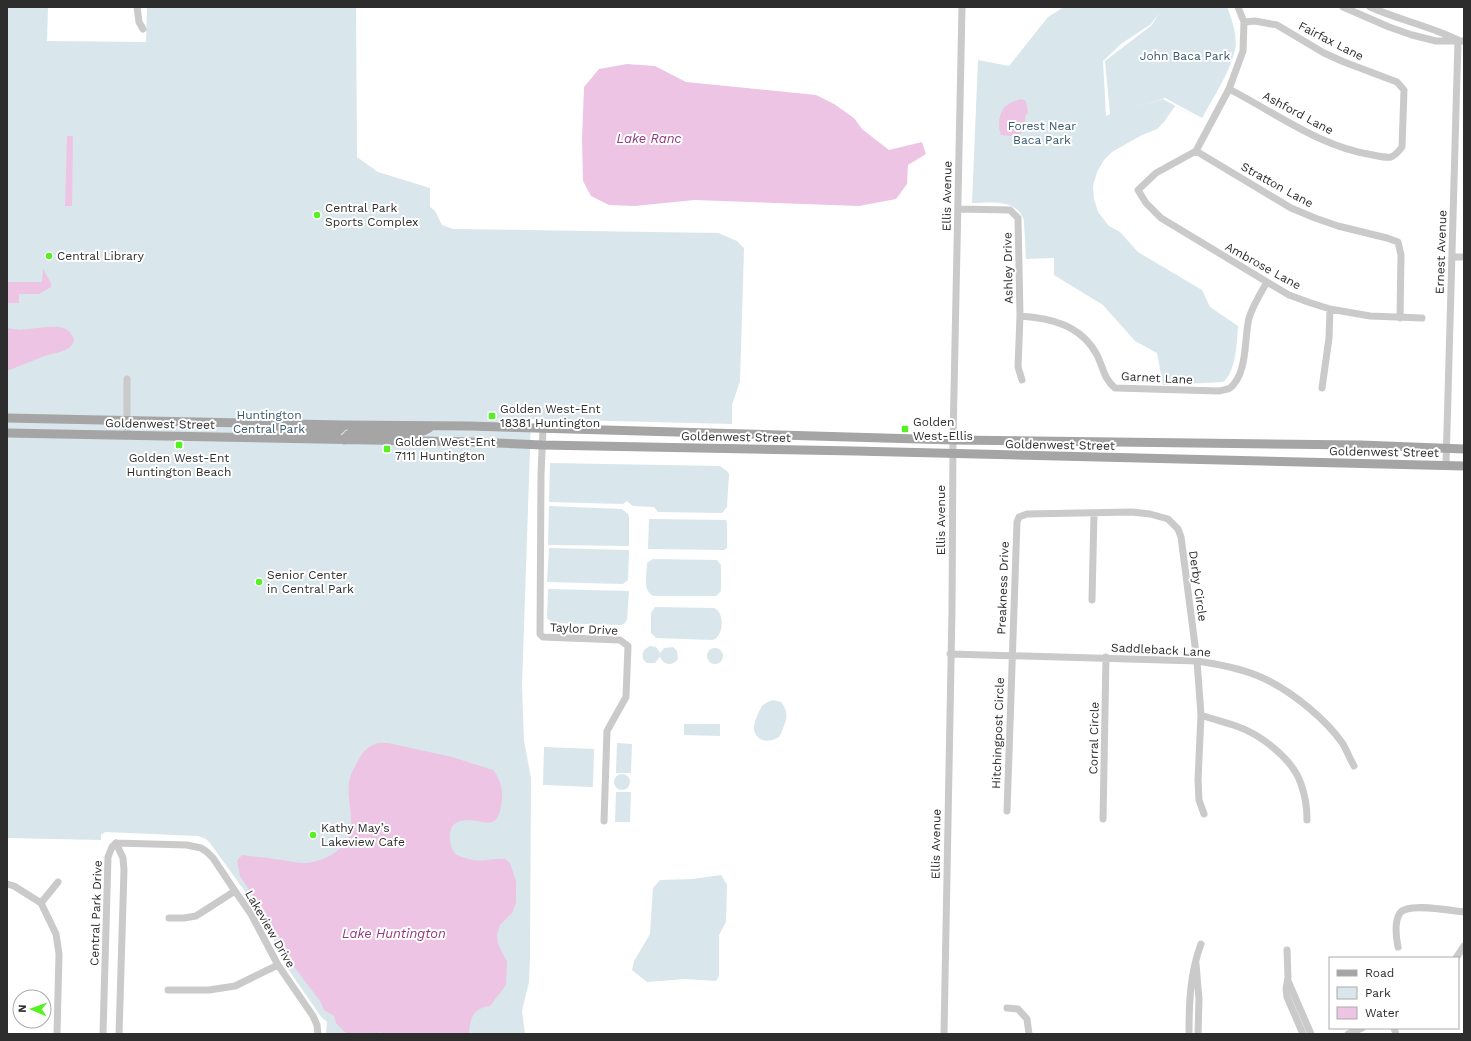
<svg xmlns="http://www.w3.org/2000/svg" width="1471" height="1041" viewBox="0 0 1471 1041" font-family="'Work Sans',sans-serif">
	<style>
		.green { fill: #d9e6ec; fill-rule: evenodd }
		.water { fill: #edc4e4 }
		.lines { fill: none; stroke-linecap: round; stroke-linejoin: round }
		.minor { stroke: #cacaca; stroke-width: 7 }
		.major { stroke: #a5a5a5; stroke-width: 9 }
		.poi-dot { fill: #56f023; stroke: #fff; stroke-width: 1.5 }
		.labels { text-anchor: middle; stroke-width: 4; stroke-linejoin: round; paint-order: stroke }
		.street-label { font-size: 12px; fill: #2d2d2d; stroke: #fff }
		.park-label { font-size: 12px; fill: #38596b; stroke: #fff }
		.poi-label { font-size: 12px; fill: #2d2d2d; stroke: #fff; text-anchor: start }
		.water-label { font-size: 13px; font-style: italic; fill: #943680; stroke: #fff }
	</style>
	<rect width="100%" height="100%" fill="#fff"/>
	<path class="green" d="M7,7H48L47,41L146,42L147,7H356L357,157L378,172L430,188V207L435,211L442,225L453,229L718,233L737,241L744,248L740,381L732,405V424L531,419L522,686L524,741L531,778L530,957L529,982L522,1011L525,1034H326L327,1022L322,1018L288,969L275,944L273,937L254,904L210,843L206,839L198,836L105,832L101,835V840L7,838Z
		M1064,7H1227C1232,19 1238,38 1235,50C1229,74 1214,96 1202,118L1165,98L1133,108L1163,99L1201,120L1175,106L1164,122L1157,129L1142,135L1112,152L1104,160L1097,172L1093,186L1094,199L1098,212L1109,226L1120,232L1138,252L1202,290L1210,307L1238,326C1237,342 1236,372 1223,382L1163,385L1157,353L1135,341L1103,305L1054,275V258L1026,259L1024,221C1017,198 991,203 972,203L978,60L1009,66L1048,17ZM1159,13L1152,25L1105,61L1110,114L1106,116L1103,61L1121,44L1151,24Z
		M550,463L720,466L727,471L729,474L727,507L722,513L658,512L654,507L633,506L627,501L623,504L549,502Z
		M549,506L622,509L628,514L629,517V546L548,545Z
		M649,519L726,520L727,523V548L724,550L648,549Z
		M549,548L629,550L628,580L623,584L547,582Z
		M653,559L717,560L721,565V591L716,596H654C642,592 647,574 647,563Z
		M548,589L629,591L627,620L624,624L621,625L552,623L547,618Z
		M655,607L714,608C725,612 724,636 713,640L656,638L651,633V613Z
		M650,646L656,647L660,653L664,648L673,647L677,651L678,659C672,667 664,665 660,657L655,663H647C642,660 641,654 645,649Z
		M707 656a8 8 0 1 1 16 0a8 8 0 1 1-16 0Z
		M773,700L781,702C791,715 785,722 780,736C772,743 757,743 754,730C753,724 759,711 762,706C765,703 769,701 773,700Z
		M684,724H720V736L684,735Z
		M617,743L632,744L631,773H616Z
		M544,747L594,749L593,787L543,785Z
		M614 782a8 8 0 1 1 16 0a8 8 0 1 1-16 0Z
		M616,792H631L630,822H615Z
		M721,875L727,885L726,922L719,935V976L716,981L685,979L647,982L632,970L634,961L650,934L653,888L660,880L693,879Z"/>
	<path class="water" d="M627,64L655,66L686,82L816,95L834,104L854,118L862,129L889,150L922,142L926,154L908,165L907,184L896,199L859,206L694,200L635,206L609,205L591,196L583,181L582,139L584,87L599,69Z
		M1021,99L1026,101L1028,113C1023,117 1026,120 1025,125C1025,138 1009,136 1001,135C999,130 999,127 999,122C1001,106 1007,104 1021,99Z
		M67,136H73L72,206H65Z
		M43,269L51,283V287L39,294H19V303H7V282H42Z
		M46,327C56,327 65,325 71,334C75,338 75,343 70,347C64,352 55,353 47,355C34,360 20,366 7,371V328L20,330Z
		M378,743H388L452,757L493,770C499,777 503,788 502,798C499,842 477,811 456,823C446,828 449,850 457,855C460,857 466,858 469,859C481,863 493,858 505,859L510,863L516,881V903L512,913L500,925L497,934L498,944L507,962L506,985L490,1006C474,1008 470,1017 469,1033L468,1034H381L380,1032L376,1034H347L336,1023L334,1016L324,1010L320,1001L292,964L271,923L240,876L237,861L242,855C256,857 269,858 282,860C290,861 297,863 306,863C317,862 328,858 337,851C362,832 346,809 349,783C350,775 354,768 358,761C363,751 367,747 378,743Z"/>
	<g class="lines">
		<path class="minor" d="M137,7L139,22L143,29
			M1238,7L1244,22L1243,51L1229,89L1196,151L1156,173L1138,190L1146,203L1161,218L1267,282L1289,295L1308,302L1330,309L1370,316L1422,318
			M1343,7L1389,27L1412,35L1436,41H1464
			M1370,7C1399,20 1430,26 1458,40
			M1229,89C1276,113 1320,147 1373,155C1378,156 1386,158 1391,157C1396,155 1399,151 1402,147L1404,90L1397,82L1344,62L1324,53L1277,25L1255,21L1244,22
			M1196,151L1291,208L1315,218L1338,226L1387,238L1398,242L1401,255L1400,318
			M958,209L1010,210L1018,218L1020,316L1018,367L1022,380
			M1452,257H1464
			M1020,316C1051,318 1081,325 1097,355C1103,367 1104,379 1115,388L1219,391C1222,390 1227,390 1230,388C1248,374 1244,338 1249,318C1253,305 1260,294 1267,282
			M127,379V435
			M1322,388L1329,338L1330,309
			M543,429L541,474L540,634L543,637L620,640L628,646L626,697L607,731L604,821
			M1446,465L1458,40
			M1092,600L1094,513
			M950,654L1197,661C1245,668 1272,677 1309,708C1321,718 1334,731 1343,744C1347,751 1350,759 1354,766
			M1201,715C1212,719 1224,722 1236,726C1260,734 1293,759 1301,784C1305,795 1307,807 1307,820
			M1007,811L1017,522L1019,517L1027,514L1132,512L1150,514L1168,519L1178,529L1181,537L1197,661L1201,715L1198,780L1199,800L1204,814
			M1103,819L1106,657
			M116,843L187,845L201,848L207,852L213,858L235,891L251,914L278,965L313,1016L317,1025L318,1034
			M116,843L123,858L124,870L119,1034
			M7,884L14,886L41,903
			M41,903L56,934L59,954L57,1034
			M41,903L58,882
			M169,918H184L196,916L235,891
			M1398,947C1396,937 1394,922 1400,913C1408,902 1452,911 1464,912
			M1287,950L1288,978L1286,989L1287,997L1303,1034
			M1456,958L1464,946
			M1196,964L1199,999L1198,1034
			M1288,981L1311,1034
			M168,990H209L235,986L278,965
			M1007,1008L1018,1009L1027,1019L1029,1034
			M1394,1028L1396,1034
			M103,1034L108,857L112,847L116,843
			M944,1034L952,610L953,440L962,7
			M1189,1034C1189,1003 1190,973 1201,944
			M1348,1034L1362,1028"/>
		<path class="major" d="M7,418L344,425L469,426L953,440L1361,445L1464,449
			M7,433L474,442L542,445L855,451L1464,466
			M257,434L275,432L332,433L338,431L344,425
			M344,440L348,435L353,433C373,433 413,439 429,428"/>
	</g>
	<g class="poi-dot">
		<circle cx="317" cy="215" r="4"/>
		<circle cx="49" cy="256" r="4"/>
		<rect x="488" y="412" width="8" height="8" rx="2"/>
		<rect x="901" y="425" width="8" height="8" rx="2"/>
		<rect x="175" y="441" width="8" height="8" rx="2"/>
		<rect x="383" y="445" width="8" height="8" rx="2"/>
		<circle cx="259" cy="582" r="4"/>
		<circle cx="313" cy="835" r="4"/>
	</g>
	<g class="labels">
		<g class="street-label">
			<text transform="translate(1331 41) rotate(27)" y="4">Fairfax Lane</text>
			<text transform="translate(1298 113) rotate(28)" y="4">Ashford Lane</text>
			<text transform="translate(1277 185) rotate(29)" y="4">Stratton Lane</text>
			<text transform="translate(947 196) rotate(-89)" y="4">Ellis Avenue</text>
			<text transform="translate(1441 252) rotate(-88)" y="4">Ernest Avenue</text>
			<text transform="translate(1263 266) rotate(29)" y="4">Ambrose Lane</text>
			<text transform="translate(1008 268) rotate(-91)" y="4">Ashley Drive</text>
			<text transform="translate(1157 378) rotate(3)" y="4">Garnet Lane</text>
			<text transform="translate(160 424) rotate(1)" y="4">Goldenwest Street</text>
			<text transform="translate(736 437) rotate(1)" y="4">Goldenwest Street</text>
			<text transform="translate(1060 445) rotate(1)" y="4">Goldenwest Street</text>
			<text transform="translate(1384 452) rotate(1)" y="4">Goldenwest Street</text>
			<text transform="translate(941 520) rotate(-90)" y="4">Ellis Avenue</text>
			<text transform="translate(1198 586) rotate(82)" y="4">Derby Circle</text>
			<text transform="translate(1003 588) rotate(-88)" y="4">Preakness Drive</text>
			<text transform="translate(584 629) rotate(3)" y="4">Taylor Drive</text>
			<text transform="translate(1161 650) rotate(3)" y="4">Saddleback Lane</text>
			<text transform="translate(998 733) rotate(-88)" y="4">Hitchingpost Circle</text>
			<text transform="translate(1094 738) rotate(-89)" y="4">Corral Circle</text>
			<text transform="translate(936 844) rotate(-89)" y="4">Ellis Avenue</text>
			<text transform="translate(96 913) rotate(-88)" y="4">Central Park Drive</text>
			<text transform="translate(270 929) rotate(60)" y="4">Lakeview Drive</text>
		</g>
		<g class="park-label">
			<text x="1185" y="60">John Baca Park</text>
			<text x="1042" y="130">Forest Near<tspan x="1042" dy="14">Baca Park</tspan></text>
			<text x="269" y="419">Huntington<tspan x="269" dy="14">Central Park</tspan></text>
		</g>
		<g class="poi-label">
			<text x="325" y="212">Central Park<tspan x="325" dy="14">Sports Complex</tspan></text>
			<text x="57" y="260">Central Library</text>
			<text x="500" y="413">Golden West-Ent<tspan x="500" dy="14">18381 Huntington</tspan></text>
			<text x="913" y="426">Golden<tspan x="913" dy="14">West-Ellis</tspan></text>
			<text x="395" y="446">Golden West-Ent<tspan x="395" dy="14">7111 Huntington</tspan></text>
			<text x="179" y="462" text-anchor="middle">Golden West-Ent<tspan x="179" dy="14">Huntington Beach</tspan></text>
			<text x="267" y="579">Senior Center<tspan x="267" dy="14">in Central Park</tspan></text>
			<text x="321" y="832">Kathy May’s<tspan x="321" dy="14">Lakeview Cafe</tspan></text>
		</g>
		<g class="water-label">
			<text x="649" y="143">Lake Ranc</text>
			<text x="394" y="938">Lake Huntington</text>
		</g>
	</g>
	<rect width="1471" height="1041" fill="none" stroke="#2d2d2d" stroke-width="16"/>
	<rect x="1329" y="957" width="130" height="72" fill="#ffffff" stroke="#ababab"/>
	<rect x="1337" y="970" width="20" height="6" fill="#a5a5a5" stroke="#ababab"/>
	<text x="1365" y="977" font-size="12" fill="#2d2d2d">Road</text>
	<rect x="1337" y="987" width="20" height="12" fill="#d9e6ec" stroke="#ababab"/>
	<text x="1365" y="997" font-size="12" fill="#2d2d2d">Park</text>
	<rect x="1337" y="1007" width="20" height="12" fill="#edc4e4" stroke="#ababab"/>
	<text x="1365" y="1017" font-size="12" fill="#2d2d2d">Water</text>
	<g transform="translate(32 1009) rotate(272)"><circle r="19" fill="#ffffff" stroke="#ababab"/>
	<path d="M0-3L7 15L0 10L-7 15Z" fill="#56f023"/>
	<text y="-6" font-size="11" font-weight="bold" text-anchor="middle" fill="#2d2d2d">N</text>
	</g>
</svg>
